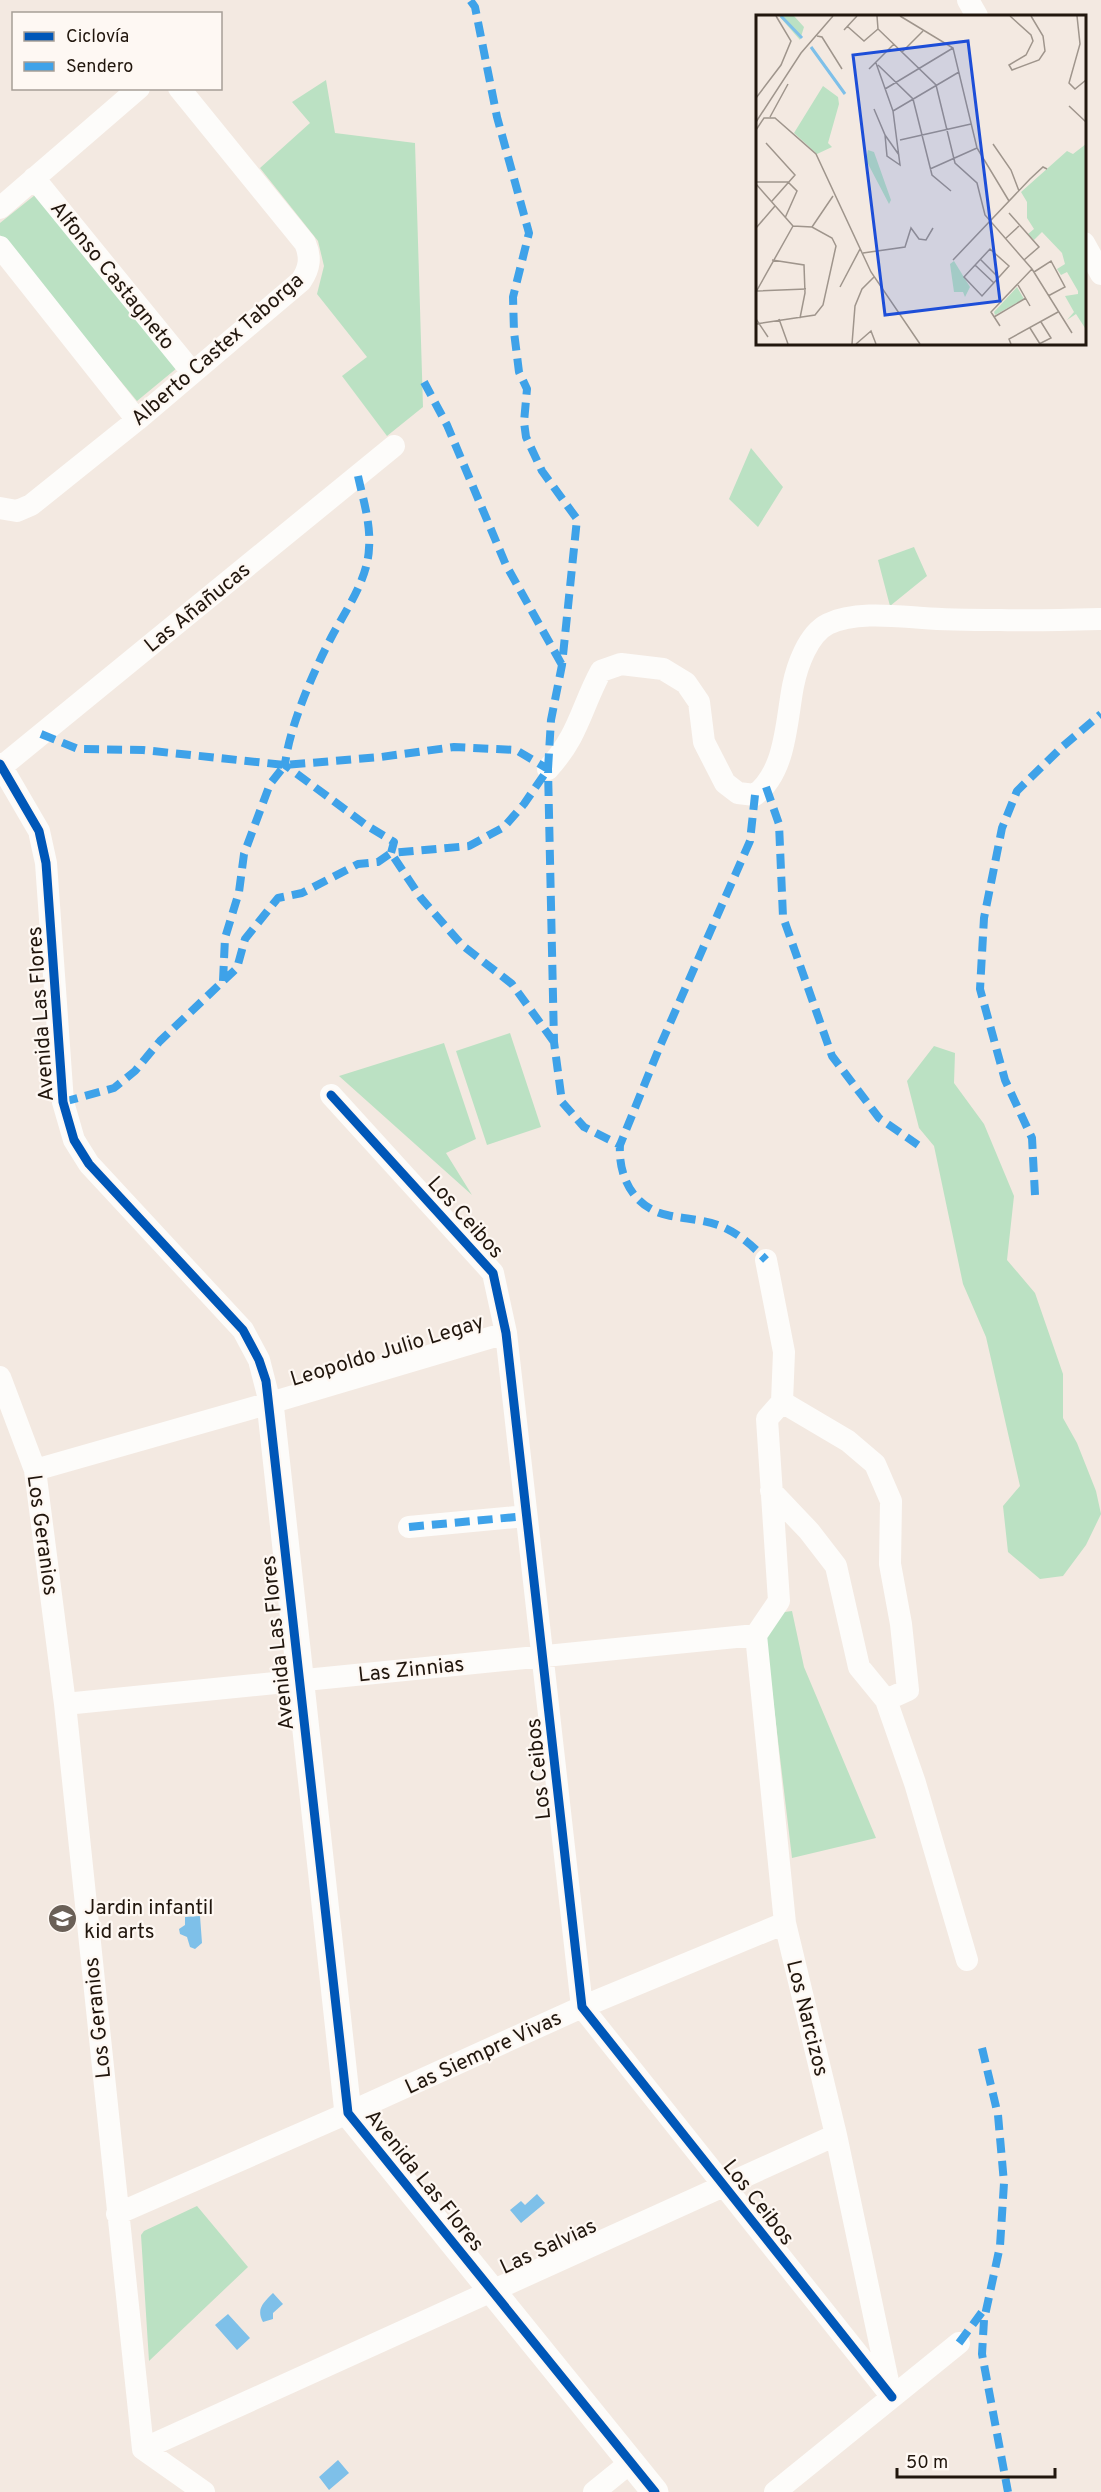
<svg xmlns="http://www.w3.org/2000/svg" width="1101" height="2492" viewBox="0 0 1101 2492" font-family="Overpass,sans-serif">
	<style>
		.green { fill: #bbe1c3 }
		.water { fill: #7ec0e9 }
		.lines { fill: none; stroke-linecap: round; stroke-linejoin: round }
		.minor { stroke: #fdfcfa; stroke-width: 22 }
		.tertiary { stroke: #fdfcfa; stroke-width: 27 }
		.quiet { stroke: #3ea2e9; stroke-width: 8; stroke-dasharray: 15 8; stroke-linecap: butt }
		.cycleway-casing { stroke: #fef8f3; stroke-width: 13 }
		.cycleway { stroke: #0057b8; stroke-width: 9 }
		.labels { text-anchor: middle; stroke-width: 4.5; stroke-linejoin: round; paint-order: stroke }
		.street-label { font-size: 21px; fill: #21160d; stroke: #fef8f3 }
		.poi-label { font-size: 21px; fill: #21160d; stroke: #fef8f3; text-anchor: start }
		.inset-river { fill: none; stroke: #7ec0e9; stroke-width: 3 }
		.inset-road { fill: none; stroke: #9f958c; stroke-width: 1.5 }
		.view { fill: #1d4ed8; fill-opacity: 0.15; stroke: #1d4ed8; stroke-width: 3 }
		.inset-edge { fill: none; stroke: #21160d; stroke-width: 3 }
	</style>
	<rect width="100%" height="100%" fill="#f3e9e1"/>
	<path class="green" d="M326,80L335,133L415,143L423,407L387,436L342,376L367,357L317,294L324,266L318,241L260,168L310,123L292,102Z
		M35,195L177,368L137,401L0,235V223Z
		M751,448L783,487L758,527L729,499Z
		M914,547L927,576L890,606L878,560Z
		M510,1033L541,1127L487,1145L456,1051Z
		M444,1043L476,1139L446,1153L472,1195L339,1076Z
		M934,1046L955,1053L954,1083L984,1124L1014,1196L1007,1260L1035,1293L1063,1374V1418L1077,1443L1096,1491L1101,1514L1086,1545L1063,1576L1040,1579L1008,1552L1003,1506L1020,1486L986,1337L963,1284L934,1146L919,1128L907,1081Z
		M792,1611L804,1667L876,1838L792,1858L763,1615Z
		M197,2206L248,2267L149,2361L141,2235L144,2231Z"/>
	<path class="water" d="M200,1916L202,1943L195,1949L190,1947L187,1937L180,1934L179,1929L185,1925V1917Z
		M537,2194L545,2203L521,2223L510,2210L521,2201L525,2205Z
		M273,2293L283,2304L273,2313V2319L263,2322C256,2309 263,2303 273,2293Z
		M228,2314L250,2338L237,2350L215,2325Z
		M338,2460L349,2473L329,2490L319,2477Z"/>
	<g class="lines">
		<path class="minor" d="M968,0L977,16
			M34,178L192,372
			M0,208L139,88
			M1084,243L1101,274
			M0,247L137,420
			M0,508L17,511L31,505L137,420L301,281C310,268 311,257 305,243L179,88
			M0,764L39,831L46,863L63,1102L74,1140L89,1164L243,1330L259,1360L270,1403
			M0,768L394,446
			M548,769C579,735 581,708 601,671L621,664L663,669L686,683L699,702L704,742L725,783L738,793L755,795C786,771 786,723 793,686C797,666 808,634 828,624C854,611 895,616 923,618C948,620 975,620 1000,620C1034,621 1067,620 1101,619
			M331,1095L493,1273L506,1333L582,2007L892,2397
			M766,1260L784,1352L782,1402
			M0,1377L35,1470L65,1704L143,2449L204,2492
			M35,1470L270,1403L506,1333
			M771,1491L809,1531L836,1566L859,1667L886,1700
			M409,1527L526,1516
			M756,1635L779,1601L767,1419L782,1402L848,1441L875,1464L891,1501L890,1564L901,1624L908,1690L886,1700L915,1783L967,1960
			M756,1635L785,1923L836,2135L890,2391
			M65,1704L756,1635
			M117,2214L348,2113L582,2007L785,1923
			M143,2449L836,2135
			M594,2492L631,2462
			M775,2492L959,2343"/>
		<path class="tertiary" d="M270,1403L348,2113L655,2492"/>
		<path class="quiet" d="M424,382L447,425L506,565L562,665
			M358,476C363,499 371,524 369,548C368,579 346,610 332,636C314,670 289,727 285,765L366,825L394,842L391,853L469,846L504,827L524,804L548,769L551,720L562,665L577,519L542,471L526,437L524,422L527,389L519,372L514,332L513,297L529,233L497,117L475,7L470,0
			M41,734L78,749L143,750L285,765L381,757L454,747L516,750L548,769L554,1042L562,1102L584,1127L620,1145
			M766,787L779,824L783,917L832,1056L879,1118L918,1145
			M755,795L750,841L660,1046L620,1145C618,1177 634,1208 667,1215C684,1219 701,1219 718,1225C737,1232 752,1245 766,1260
			M223,981L225,938L239,892L244,854L270,784L285,765
			M63,1102L114,1088L135,1071L160,1041L237,968L245,939L278,898L302,893L358,864L378,862L391,853L421,898L462,945L512,984L554,1042
			M1035,1195L1032,1138L1005,1080L980,989L984,918L1002,828L1017,791L1062,747L1101,714
			M409,1527L526,1516
			M982,2048L998,2115L1004,2183L1000,2246L984,2320L982,2354L1008,2492
			M959,2343L985,2308"/>
		<defs>
			<path id="cycleway" d="M0,764L39,831L46,863L63,1102L74,1140L89,1164L243,1330L259,1360L266,1381L348,2113L655,2492
				M331,1095L493,1273L506,1333L582,2007L892,2397"/>
		</defs>
		<use href="#cycleway" class="cycleway-casing"/>
		<use href="#cycleway" class="cycleway"/>
	</g>
	<defs>
		<symbol id="school-disc" viewBox="-11 -11 22 22"><circle r="9.5" fill="#6a6057" stroke="#fef8f3"/><path d="M0-5L7-2L0 1L-7-2ZM-4 1L0 2.5L4 1V4Q0 6-4 4Z" fill="#fff"/></symbol>
	</defs>
	<g fill-rule="evenodd">
		<use href="#school-disc" x="46" y="1902" width="33" height="33"/>
	</g>
	<g class="labels">
		<g class="street-label">
			<text transform="translate(113 275) rotate(51)" y="7">Alfonso Castagneto</text>
			<text transform="translate(217 349) rotate(-41)" y="7">Alberto Castex Taborga</text>
			<text transform="translate(197 607) rotate(-39)" y="7">Las Añañucas</text>
			<text transform="translate(40 1014) rotate(-94)" y="7">Avenida Las Flores</text>
			<text transform="translate(466 1217) rotate(48)" y="7">Los Ceibos</text>
			<text transform="translate(387 1350) rotate(-17)" y="7">Leopoldo Julio Legay</text>
			<text transform="translate(43 1535) rotate(82)" y="7">Los Geranios</text>
			<text transform="translate(277 1643) rotate(-96)" y="7">Avenida Las Flores</text>
			<text transform="translate(411 1669) rotate(-6)" y="7">Las Zinnias</text>
			<text transform="translate(538 1769) rotate(-96)" y="7">Los Ceibos</text>
			<text transform="translate(97 2018) rotate(-96)" y="7">Los Geranios</text>
			<text transform="translate(808 2018) rotate(76)" y="7">Los Narcizos</text>
			<text transform="translate(483 2052) rotate(-25)" y="7">Las Siempre Vivas</text>
			<text transform="translate(425 2180) rotate(51)" y="7">Avenida Las Flores</text>
			<text transform="translate(759 2202) rotate(52)" y="7">Los Ceibos</text>
			<text transform="translate(548 2246) rotate(-25)" y="7">Las Salvias</text>
		</g>
		<g class="poi-label">
			<text x="84" y="1914">Jardin infantil<tspan x="84" dy="24">kid arts</tspan></text>
		</g>
	</g>
	<g transform="translate(756 15)">
		<rect width="330" height="330" fill="#f3e9e1"/>
		<path d="M23,1H38L48,12L44,25ZM67,71L82,82L83,89L72,128L76,132L61,139L38,118ZM330,129V312L329,313L320,299L311,305L318,297L309,281L322,279V276L311,257L305,260L301,254L309,249L306,238L286,217L278,225L272,219L278,214L271,203V187L265,177L311,136L317,139ZM112,135L118,137L135,185L133,189L110,145ZM198,246L214,272L209,282L207,277H198L194,249ZM261,272L268,284L239,300L238,297Z" fill="#bbe1c3"/>
		<path class="inset-river" d="M25,1L46,23M55,32L89,79"/>
		<path class="inset-road" d="M121,1L122,14L180,70L199,148L221,168L229,200L276,254L316,318M144,1L197,33L221,133L253,186M254,1L275,20L277,26L270,40L253,50L256,55L283,45L289,36L287,21L275,1M321,1L324,29L313,68L319,74L330,65M91,11L108,26L122,14M88,15L101,1M61,21L66,22L86,54M146,37L167,16M122,50L157,84L176,160L195,176M113,54L138,29M129,74L197,33M0,83L25,50L35,26L20,1M313,91L330,107M118,94L129,120L131,141L144,150L137,96L120,48M137,96L203,57M14,102L32,69M0,107L45,38L77,1M0,115L8,103H19L60,139L115,257L164,329M129,120L143,140M144,125L215,109M10,128L39,160L16,186M237,129L255,155L263,176M174,154L221,133M0,167H32L41,176L29,203M0,169L37,211L56,212L76,223L80,231L67,290L59,300L0,309M253,198L283,232L268,245M56,212L77,181M0,213L19,191M249,224L263,211M234,234L253,251L226,281L208,262ZM107,238L149,232L155,213L163,224L170,225L177,213M224,244L243,263M16,245L48,250L49,278L44,303M197,245L274,164L287,152L291,154M219,250L238,268M278,257L295,246L309,272L292,281M262,270L274,291M84,272L104,234M1,276L50,274M0,277L37,211M238,302L270,283M0,304L12,322M23,304L32,329M244,311L235,297L276,254M274,313L284,329M96,329L99,291L106,274L118,262M100,329L115,316L120,329M255,329L253,324L302,297M283,329L295,323L285,307"/>
		<path class="view" d="M212,26L244,286L129,300L97,40Z"/>
		<rect width="330" height="330" class="inset-edge"/>
	</g>
	<rect x="12" y="12" width="210" height="78" fill="#fef8f3" stroke="#a69e97" stroke-width="1.5"/>
	<rect x="24" y="32" width="30" height="9" fill="#0057b8" stroke="#a69e97" stroke-width="1.5"/>
	<text x="66" y="42" font-size="18" fill="#21160d">Ciclovía</text>
	<rect x="24" y="62" width="30" height="9" fill="#3ea2e9" stroke="#a69e97" stroke-width="1.5"/>
	<text x="66" y="72" font-size="18" fill="#21160d">Sendero</text>
	<path d="M897 2468v9h158v-9" fill="none" stroke="#21160d" stroke-width="3"/>
	<text x="906" y="2468" font-size="18" fill="#21160d" stroke="#fef8f3" stroke-width="4.5" paint-order="stroke">50 m</text>
</svg>
